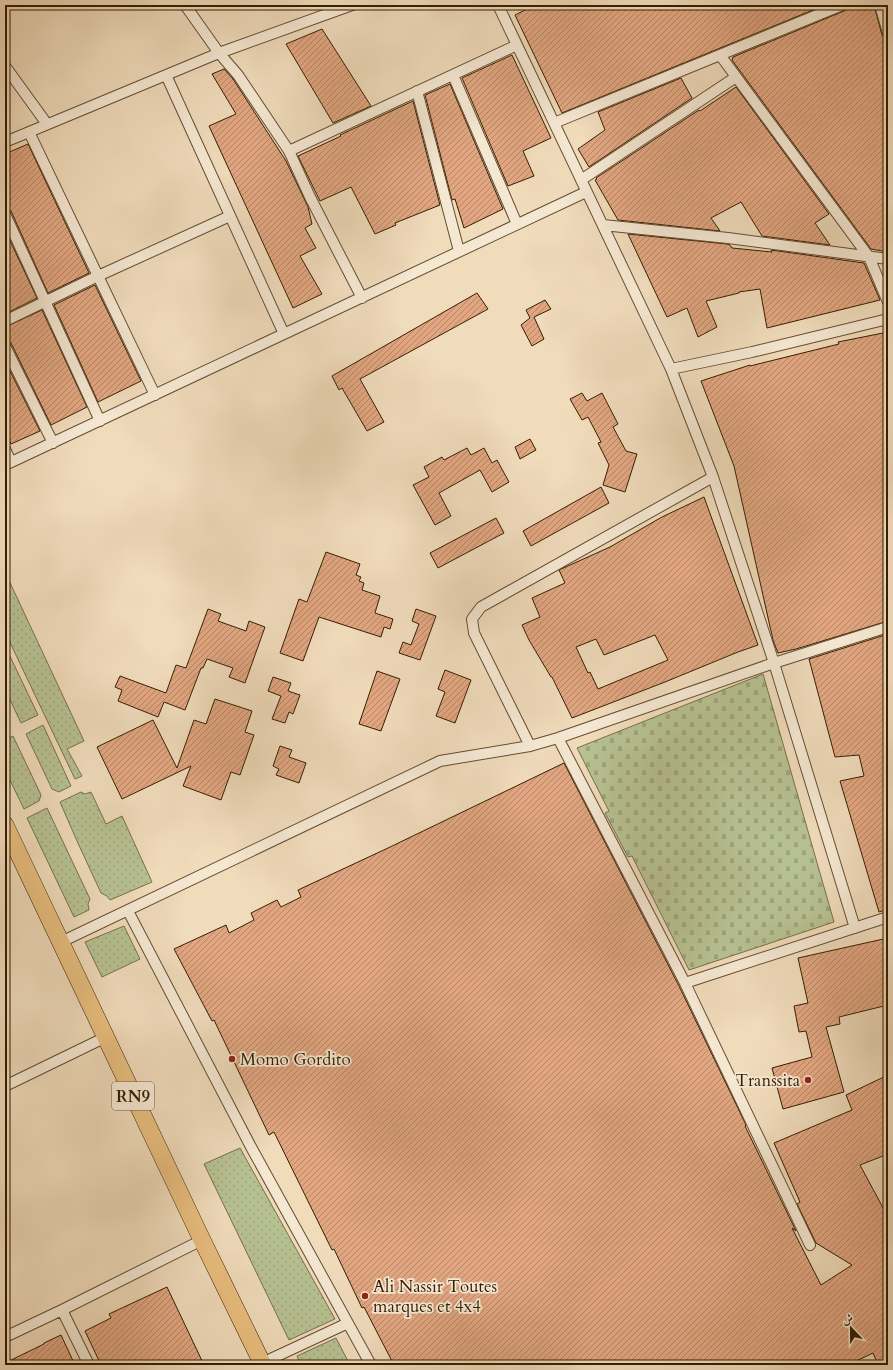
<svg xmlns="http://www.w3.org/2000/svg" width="893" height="1370" viewBox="0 0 893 1370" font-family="Cardo,Amiri,serif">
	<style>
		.cemetery { fill: url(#cemetery-stones); stroke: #767049 }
		.park { fill: url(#park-dots); stroke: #767049 }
		.building { fill: url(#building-hatch); stroke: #351e00; fill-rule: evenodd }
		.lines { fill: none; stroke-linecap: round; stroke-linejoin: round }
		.minor-casing { stroke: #644d2f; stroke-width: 12 }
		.primary-casing { stroke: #351e00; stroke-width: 18 }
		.minor { stroke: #f5e8d3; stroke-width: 10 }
		.primary { stroke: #e8be7e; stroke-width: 17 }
		.poi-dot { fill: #8f2418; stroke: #f5e8d3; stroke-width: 1.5 }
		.labels { text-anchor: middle; stroke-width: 3.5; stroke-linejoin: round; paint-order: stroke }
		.shield { fill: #f5e8d3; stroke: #6f5b3f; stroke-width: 1 }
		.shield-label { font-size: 16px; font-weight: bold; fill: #351e00 }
		.poi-label { font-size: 17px; fill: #351e00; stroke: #f5e8d3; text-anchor: start }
	</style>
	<defs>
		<pattern id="cemetery-stones" width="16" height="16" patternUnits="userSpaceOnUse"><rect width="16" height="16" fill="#b7c192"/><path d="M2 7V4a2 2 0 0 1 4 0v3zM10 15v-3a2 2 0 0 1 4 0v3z" fill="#9ea57c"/></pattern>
		<pattern id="park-dots" width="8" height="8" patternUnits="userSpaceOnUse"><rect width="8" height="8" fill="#b7c192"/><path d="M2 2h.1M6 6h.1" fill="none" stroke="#9ea57c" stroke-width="1.8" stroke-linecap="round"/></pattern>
		<pattern id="building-hatch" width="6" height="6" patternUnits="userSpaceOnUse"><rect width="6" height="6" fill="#e1a681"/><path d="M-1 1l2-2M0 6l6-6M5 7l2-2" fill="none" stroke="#b78767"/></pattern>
	</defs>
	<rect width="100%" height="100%" fill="#f0dbbb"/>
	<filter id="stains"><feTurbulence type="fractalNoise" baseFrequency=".005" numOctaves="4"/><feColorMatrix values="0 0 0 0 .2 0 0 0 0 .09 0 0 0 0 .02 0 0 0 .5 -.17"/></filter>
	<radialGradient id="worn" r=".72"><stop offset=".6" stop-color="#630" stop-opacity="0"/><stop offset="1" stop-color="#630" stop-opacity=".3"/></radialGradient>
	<path class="cemetery" d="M763,674L834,922L689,970L632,856L628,857L605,813L609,811L577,748Z"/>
	<path class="park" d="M5,572L84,741L67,749L82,776L75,779L5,632Z
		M7,650L38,715L21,723L5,689V651Z
		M43,725L71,786L59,792L52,789L26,734Z
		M13,736L41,795L39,801L24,809L5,770V740Z
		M81,792L85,794L91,792L106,824L122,816L152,882L110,900L107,896L101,893L77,841L60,802Z
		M47,808L90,899L88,904L89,910L74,917L27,818Z
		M124,926L140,959L102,977L85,942Z
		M240,1148L335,1319L289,1340L204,1164Z
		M336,1338L350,1365H301L297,1356Z"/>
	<path class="building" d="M535,5H825L562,113L515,15Z
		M848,5H874L882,35L885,39L888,49V252L871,249L732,60L733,57L844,11L847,9Z
		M322,29L371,106L333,123L286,44Z
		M512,55L551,138L523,151L534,176L508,186L462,78Z
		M224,69L233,79L286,161L308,207L312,224L305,228L316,248L300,256L322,294L293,308L209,126L236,114L212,74Z
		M681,78L692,98L589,167L578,149L605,130L598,112Z
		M450,84L503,209L464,228L455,199L452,200L425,95Z
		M736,87L829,214L815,223L830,245L762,236L741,202L711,218L720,231L618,220L595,180L597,179L596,178L699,110L700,111Z
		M413,101L440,205L395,223L396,225L375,234L351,187L320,201L298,156L341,136L340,135Z
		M28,144L89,273L48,293L11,211L8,209L5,208V154Z
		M5,230L37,298L5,314Z
		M628,234L727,244L730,245L732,248L772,252L771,250L864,263L880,300L767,328L760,289L739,292V293L706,301L717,327L698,337L687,308L667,317Z
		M95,285L141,381L98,402L54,305Z
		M477,293L488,309L360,379L384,422L367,431L342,388L339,390L332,376Z
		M545,300L551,309L534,317L544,339L532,346L521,325L530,318L526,310Z
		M42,310L87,407L51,425L11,343L5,340V327Z
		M888,332V604L886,605L888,621L796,649L778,653L773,640L734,466L701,381L750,365V366L839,344L838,342Z
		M5,361L40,431L11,444L5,431Z
		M582,393L587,401L602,393L618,424L613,427L626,451L637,454L625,492L603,485L609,465L598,443L601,442L588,417L582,420L570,399Z
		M530,439L536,450L520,459L515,447Z
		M467,448L471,455L484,448L492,463L497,460L509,482L492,492L480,470L439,493L451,516L435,525L413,485L429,477L424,467L442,457L444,460Z
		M601,487L609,503L531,546L523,531Z
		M704,497L758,645L738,652L665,682L572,718L552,677H551L529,640L522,625L540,617L532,598L565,583L559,570L610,547L662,517ZM655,635L668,660L598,689L590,672L588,673L576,647L596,639L604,655Z
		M496,518L504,533L438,568L430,553Z
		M326,552L360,564L356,575L361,577L359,581L364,583L362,590L380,596L375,613L393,619L390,629L384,627L381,637L319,617L303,661L280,653L299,599L307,602Z
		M208,609L221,614L218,621L246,631L249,621L265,627L245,683L229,677L233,668L207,659L203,668H201L185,710L164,702L158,717L118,701L122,690L115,687L120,676L166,693L176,665L186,668Z
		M416,609L436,616L420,660L399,653L403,642L411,645L419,624L412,621Z
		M888,634V909L879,912L840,781L864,776L859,755L835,757L809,659Z
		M445,670L471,680L455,723L436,716L445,692L438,689Z
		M377,671L400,679L381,731L359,724Z
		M273,677L291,683L288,691L300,695L293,714L289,712L285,723L272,719L281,696L268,691Z
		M215,699L252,711L245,732L254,735L240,775L231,772L221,800L183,786L191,766L122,799L97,747L153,720L177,768L194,720L206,724Z
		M280,746L292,750L289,757L306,763L299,783L276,775L279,769L273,766Z
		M564,763L679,986L746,1125L745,1126L796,1231L792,1228L821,1285L852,1265L816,1243L797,1204L800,1202L774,1143L852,1110L846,1095L888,1075V1154L860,1165L888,1217V1365H878L873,1353L848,1365H394L364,1307L362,1308L334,1249L332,1250L274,1132L269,1135L214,1020L212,1021L174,949L226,925L229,933L254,920L251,913L277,900L281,907L301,897L298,890L388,848Z
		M888,938V1005L839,1017L840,1024L826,1027L844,1092L783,1109L772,1068L812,1057L806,1031L799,1032L794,1006L808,1003L798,958Z
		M167,1287L204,1365H101L85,1331L111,1318L109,1314Z
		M61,1335L75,1365H5V1363L44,1344V1343Z"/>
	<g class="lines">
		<defs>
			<path id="minor" d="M185,5L219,53L238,75L289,151L310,197L362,298
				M498,5L671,369L713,477L774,663L855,928
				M880,5L888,33
				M720,55L869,257L888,302
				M5,66L47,124
				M166,75L284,334
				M453,75L517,224
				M417,91L459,251
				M554,123L842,5
				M29,132L155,395
				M5,142L219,53L352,5
				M289,151L517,45
				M581,180L736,77
				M5,214L100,421
				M603,225L728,238L888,259
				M5,321L98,276L230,216
				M5,346L53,443
				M671,369L752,352L888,319
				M5,449L11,462
				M5,465L586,192
				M558,738L685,983L810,1245
				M530,746L474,633L472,619L481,607L713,477
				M128,911L251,1147L371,1365
				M61,942L440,761L530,746L558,738L774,663L888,627
				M685,983L888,917
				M5,1086L106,1037
				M62,1310L89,1365
				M5,1337L62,1310L202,1240
				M262,1363L348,1323"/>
			<path id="primary" d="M5,825L202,1240L263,1365"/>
		</defs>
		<use href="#minor" class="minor-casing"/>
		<use href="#primary" class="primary-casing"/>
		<use href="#minor" class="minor"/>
		<use href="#primary" class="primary"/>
	</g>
	<g class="poi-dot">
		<circle cx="232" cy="1059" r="4"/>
		<circle cx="808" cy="1080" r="4"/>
		<circle cx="365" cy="1296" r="4"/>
	</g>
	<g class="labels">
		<rect class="shield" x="112" y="1082" width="42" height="28" rx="3"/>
		<g class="shield-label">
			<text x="133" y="1102">RN9</text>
		</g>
		<g class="poi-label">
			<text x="240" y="1065">Momo Gordito</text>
			<text x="800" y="1086" text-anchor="end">Transsita</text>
			<text x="373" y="1292">Ali Nassir Toutes<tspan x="373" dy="20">marques et 4x4</tspan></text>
		</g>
	</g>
	<rect width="893" height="1370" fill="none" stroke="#f0dbbb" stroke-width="20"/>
	<rect x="6" y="6" width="881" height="1358" fill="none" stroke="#351e00" stroke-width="2"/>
	<rect x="10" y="10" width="873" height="1350" fill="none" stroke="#351e00"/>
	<g transform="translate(851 1328) rotate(338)" stroke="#f5e8d3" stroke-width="3" paint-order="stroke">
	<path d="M0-3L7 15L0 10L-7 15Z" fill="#351e00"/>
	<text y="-6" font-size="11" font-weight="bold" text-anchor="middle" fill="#351e00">ش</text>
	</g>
	<rect width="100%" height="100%" filter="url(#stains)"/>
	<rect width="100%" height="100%" fill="url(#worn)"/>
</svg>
